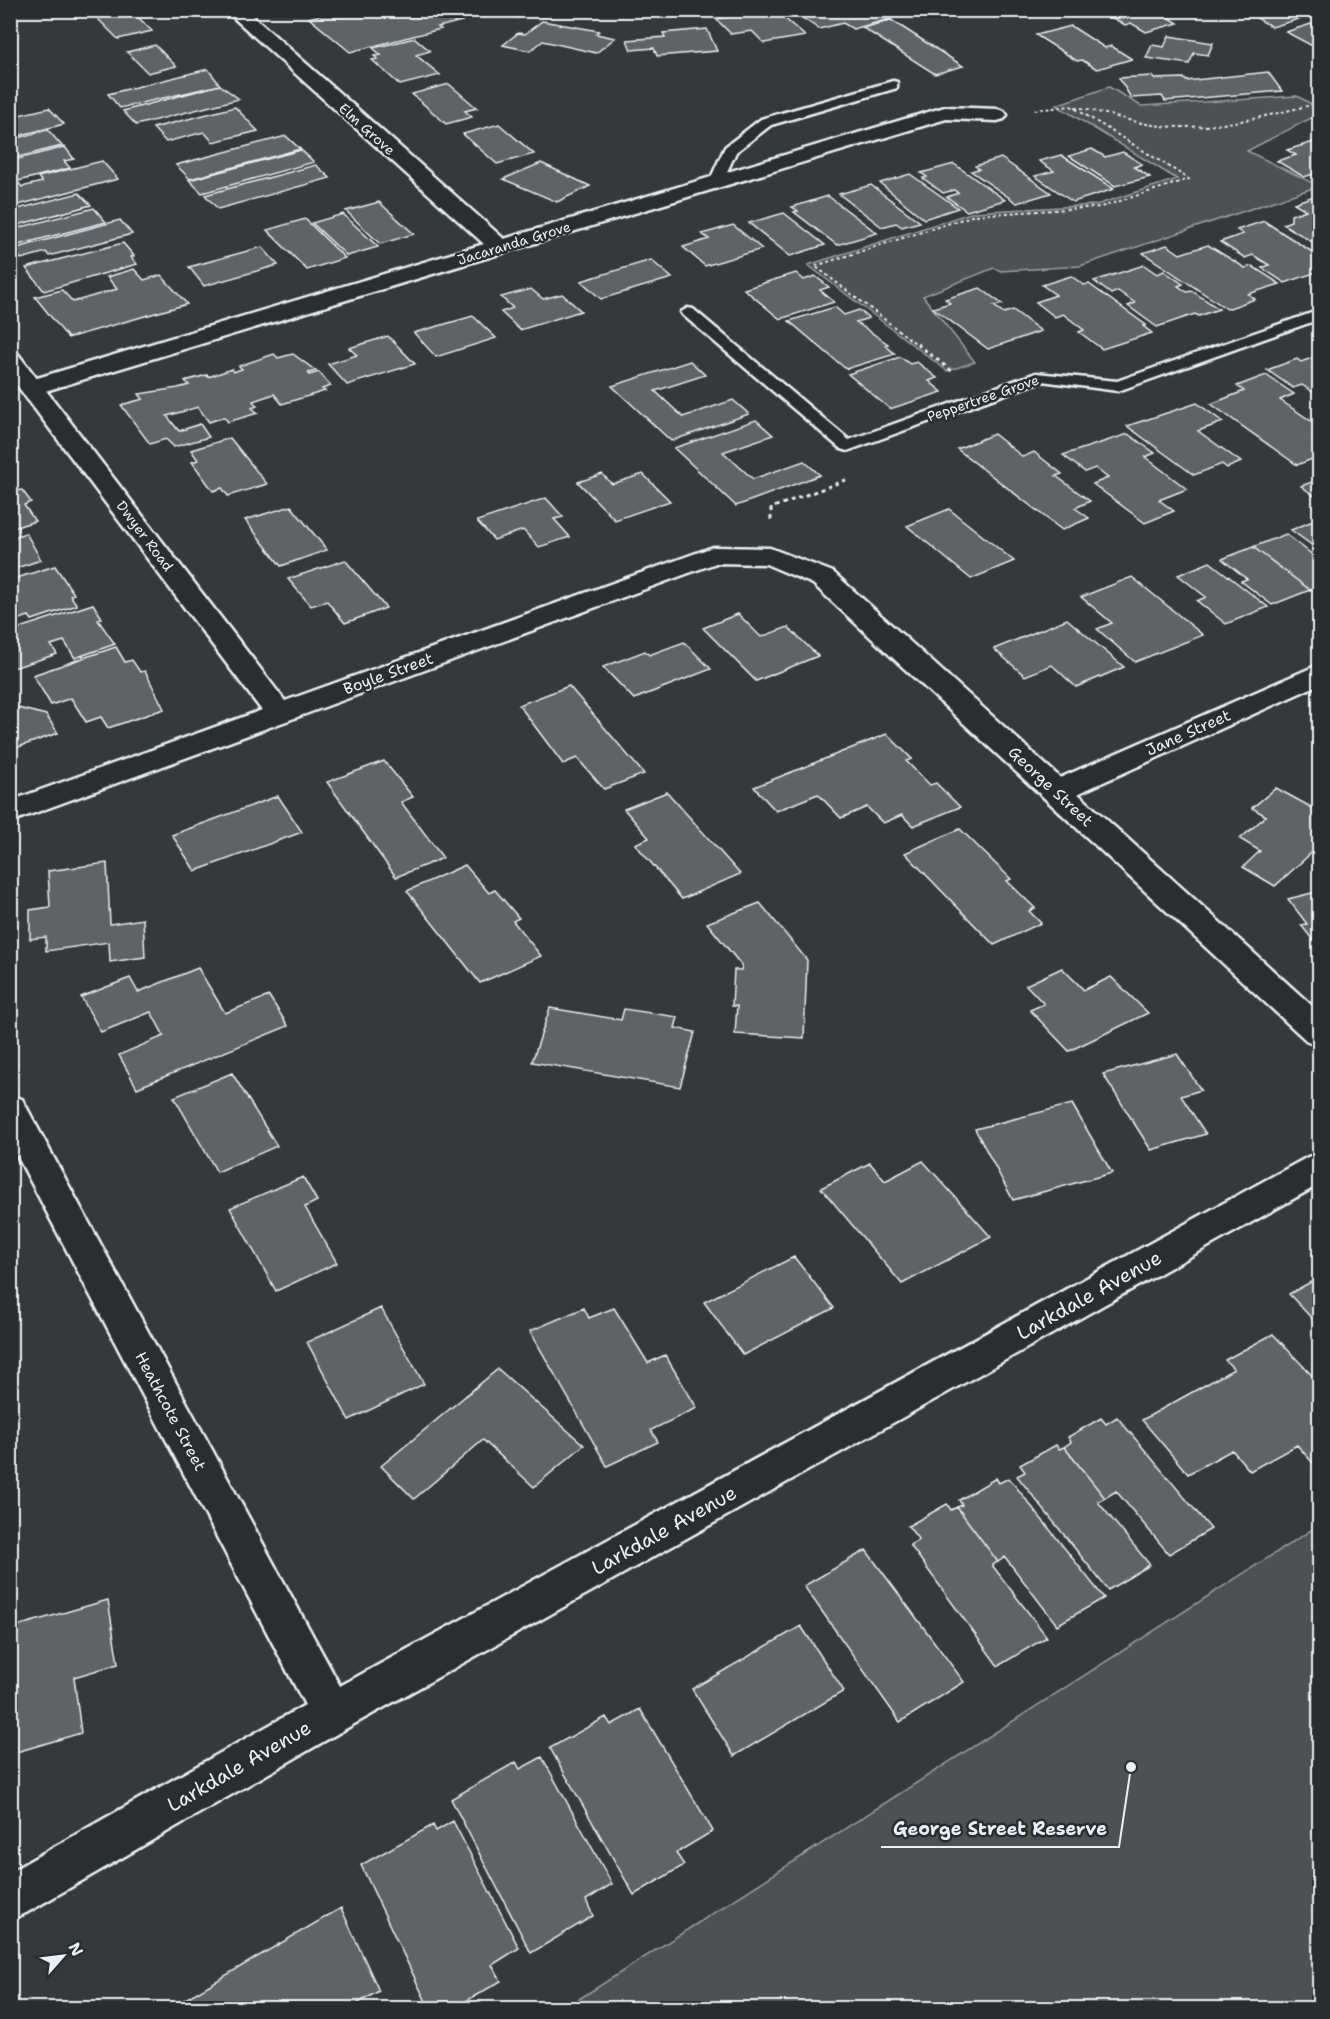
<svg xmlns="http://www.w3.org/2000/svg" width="1330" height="2019" viewBox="0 0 1330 2019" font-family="'Shantell Sans',sans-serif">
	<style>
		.green { fill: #4d5152; stroke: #9aa1a5; stroke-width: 1.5 }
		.building { fill: #5f6365; stroke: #e8f1f8; stroke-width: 1.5 }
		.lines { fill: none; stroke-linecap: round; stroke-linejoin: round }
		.service-casing { stroke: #e8f1f8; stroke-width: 5 }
		.minor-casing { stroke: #e8f1f8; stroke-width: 5 }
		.tertiary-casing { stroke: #e8f1f8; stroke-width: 5 }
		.path-far1 { stroke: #e8f1f8; stroke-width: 2; stroke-dasharray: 3 3; stroke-linecap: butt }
		.path { stroke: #e8f1f8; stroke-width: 3; stroke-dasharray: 4 4; stroke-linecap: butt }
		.service { fill: #2a2d2e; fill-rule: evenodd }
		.minor { fill: #2a2d2e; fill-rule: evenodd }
		.tertiary { fill: #2a2d2e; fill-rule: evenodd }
		.labels { text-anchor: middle; stroke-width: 5; stroke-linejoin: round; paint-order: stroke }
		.far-street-label { font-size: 14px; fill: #e8f1f8; stroke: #2a2d2e }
		.street-label { font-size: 16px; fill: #e8f1f8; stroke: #2a2d2e }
		.near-street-label { font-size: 20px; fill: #e8f1f8; stroke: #2a2d2e }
		.leader { fill: none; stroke: #e8f1f8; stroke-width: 2 }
		.callout-dot { fill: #e8f1f8; stroke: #2a2d2e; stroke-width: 2 }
		.callout-label { font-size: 18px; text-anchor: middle; font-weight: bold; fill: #e8f1f8; stroke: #2a2d2e; stroke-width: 5; stroke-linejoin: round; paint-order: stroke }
	</style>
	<rect width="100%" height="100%" fill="#35393a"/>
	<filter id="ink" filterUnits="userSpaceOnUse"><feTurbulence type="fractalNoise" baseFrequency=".0167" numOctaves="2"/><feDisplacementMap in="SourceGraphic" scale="12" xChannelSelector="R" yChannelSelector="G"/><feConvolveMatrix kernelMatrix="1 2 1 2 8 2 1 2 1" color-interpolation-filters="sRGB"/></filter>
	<g filter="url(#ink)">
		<path class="green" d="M1109,87L1141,106L1297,96L1319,108V114L1247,151L1319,186L1080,266L1001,271L994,268L923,296L975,362L947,371L808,265L974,212L1096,205L1177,179L1056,105Z
			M1319,1525V2008H565Z"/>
		<path class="building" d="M131,10L152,31L118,39L97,18Z
			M339,10H439L422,15L426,18L451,12L462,21L438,27L441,29L350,52L309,18Z
			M508,10H547L517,18Z
			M737,10H775L805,36L764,43L752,31L731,34L716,19L741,15Z
			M820,10H880L893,18L853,29L843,23L819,29L801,17Z
			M1078,10L1158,11L1178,23L1146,32L1131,23L1125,25L1106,14L1091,18Z
			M1243,10H1291L1302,18L1272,27Z
			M891,20L963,66L935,74L863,28Z
			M542,21L599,31L596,34L615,38L596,53L543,41L530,51L503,45L518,33L525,34Z
			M1311,24H1320V50L1286,32Z
			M1071,26L1105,48L1111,46L1132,59L1097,69L1082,60L1077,61L1036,35Z
			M707,29L717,51L657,56L654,48L631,50L627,40L665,37L663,33Z
			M1169,36L1213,43L1208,55L1194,53L1189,64L1146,58L1152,45L1164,47Z
			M415,38L430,51L416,55L440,75L400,85L372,60L377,59L374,56L381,55L373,48Z
			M155,45L176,66L148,73L127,52Z
			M208,69L220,85L120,108L108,94Z
			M1268,72L1282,91L1165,101L1162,96L1131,98L1119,78L1152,76L1154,79L1184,78L1186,81Z
			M449,84L477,108L465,111L472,117L446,124L412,94Z
			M220,85L239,99L136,125L123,111Z
			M235,107L258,131L213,142L204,132L166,142L153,128Z
			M49,108L64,124L10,138V117Z
			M499,124L534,154L497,164L463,134Z
			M48,130L62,146L10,159V140Z
			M286,136L300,149L190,179L176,165Z
			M1320,140V172L1304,177L1277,161L1296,155L1287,150Z
			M65,147L74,159L64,161L70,168L10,183V161Z
			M1092,149L1105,157L1123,152L1142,164L1134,167L1150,177L1115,186L1069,156Z
			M301,150L314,162L202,193L189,180Z
			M1061,155L1114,189L1073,202L1035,176L1054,171L1039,161Z
			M1001,158L1051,193L1017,203L971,171L979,169L975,166Z
			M102,161L118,179L10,207V184L18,182L22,187L42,182L38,177Z
			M541,163L590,186L557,202L503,179Z
			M954,164L1005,200L967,211L947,197L958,193L954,190L943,193L923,178L927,177L921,173Z
			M316,165L330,178L218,209L205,195Z
			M910,174L958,208L924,219L880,183Z
			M871,185L920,222L902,227L896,223L882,227L839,194Z
			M79,193L91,205L10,227V211Z
			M1320,194V247L1283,224L1291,221V215L1306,210L1294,203Z
			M828,196L877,233L837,245L794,212L798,211L792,207Z
			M379,202L414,234L380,244L346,211Z
			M94,208L106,222L10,247V230Z
			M784,213L825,245L790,256L749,223Z
			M343,214L378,247L347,256L312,223Z
			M305,219L345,258L307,270L267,230Z
			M120,220L132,234L49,256L46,252L21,259L13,249Z
			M1264,221L1320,257V271L1285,283L1262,268L1269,265L1253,255L1245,258L1220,242L1243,234L1237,230Z
			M733,225L762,249L705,266L683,247L709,239L702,234Z
			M123,243L134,256L131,257L137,264L44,291L26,268Z
			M1167,245L1180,254L1208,245L1245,268L1252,266L1280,284L1248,294L1255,299L1227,309L1143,253Z
			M262,247L278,265L204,286L189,267Z
			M651,260L672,278L601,299L581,281Z
			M1144,265L1157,274L1164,271L1183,284L1178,286L1187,292L1192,291L1219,309L1199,316L1195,314L1157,327L1128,306L1135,303L1118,291L1111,294L1094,281Z
			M134,269L144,280L161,275L187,304L68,338L35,297L62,290L73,302L117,289L107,277Z
			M796,273L804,280L815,276L829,287L820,290L834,302L780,319L744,289Z
			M1071,276L1084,285L1089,284L1146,325L1143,326L1152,333L1102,349L1079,332L1084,330L1063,314L1055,317L1036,302L1056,295L1042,285Z
			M980,288L1002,304L994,306L1004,313L1013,310L1041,331L988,349L933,308L950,303L945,299Z
			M531,289L543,299L562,294L581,311L520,330L501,312L513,308L501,297Z
			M835,307L844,315L859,310L869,318L856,322L888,344L885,345L895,354L846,369L789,321Z
			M473,316L496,338L436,357L414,333Z
			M388,336L415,364L347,385L328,364L357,355L349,348Z
			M274,354L278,358L293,354L316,371L308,373L309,375L319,372L331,386L322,389L325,391L282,404L274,394L253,401L257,406L252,408L258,413L228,422L224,417L209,422L198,407L167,416L179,431L200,424L209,437L174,447L166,439L150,444L121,405L143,399L139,394L178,388L189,385L185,381L207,375L208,377L232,369L233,372L242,369L239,366Z
			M1320,355V397L1302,385L1293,388L1267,370L1297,359L1301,362Z
			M900,357L910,364L917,362L937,378L929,381L942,392L890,409L848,374Z
			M690,361L705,375L655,391L683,417L733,400L749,414L671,441L612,386Z
			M1266,375L1294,394L1280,400L1320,427V433L1313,436L1320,440V456L1297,465L1211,404L1244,391L1237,386Z
			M1197,403L1223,422L1198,431L1241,462L1227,468L1222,464L1194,475L1127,426Z
			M756,420L773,435L723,452L753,479L804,461L820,475L736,506L674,448Z
			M994,434L1023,457L1034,452L1062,474L1056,476L1090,501L1075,508L1089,518L1062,530L957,449Z
			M1128,434L1155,453L1145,457L1187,489L1159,500L1174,511L1145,523L1093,484L1108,478L1095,468L1085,472L1063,455Z
			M230,438L267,484L228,496L222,488L213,491L192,462L198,460L191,450Z
			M602,474L612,484L643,474L670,501L615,520L578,482Z
			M1320,479V500L1301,486Z
			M15,487L17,491L22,490L31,502L24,505L35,521L10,529V488Z
			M546,498L563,517L554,519L570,537L539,547L523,530L494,540L477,521Z
			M291,506L327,550L281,566L245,520Z
			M949,509L1014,561L971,579L907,526Z
			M1320,518V551L1291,530Z
			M26,533L41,560L10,570V538Z
			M1286,534L1314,556L1320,554V586L1310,590L1253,547Z
			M1253,547L1310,590L1272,605L1241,581L1247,579L1222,559Z
			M345,560L386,608L345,623L327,601L311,606L288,579Z
			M1210,562L1268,607L1226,624L1197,601L1206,597L1178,575Z
			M55,566L74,594L70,595L77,605L32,620L29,616L10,622V580Z
			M1132,577L1203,635L1135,662L1097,629L1112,623L1081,597Z
			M93,604L102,618L98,620L115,644L75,658L64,641L51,645L57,654L10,669V631Z
			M738,614L761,637L788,627L818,656L756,681L703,628Z
			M1067,619L1124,667L1076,687L1052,665L1025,676L994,649Z
			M684,642L711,669L634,699L603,667L645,651L649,655Z
			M116,647L125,662L132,660L140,672L145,671L164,709L108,728L101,717L86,722L71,698L51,705L33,675Z
			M569,686L644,774L604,789L577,758L563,764L519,705Z
			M10,706L46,715L58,733L10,750Z
			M887,734L912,759L906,761L930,785L936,783L960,807L913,826L902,815L883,823L867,807L841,818L818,794L776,811L754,787Z
			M384,761L413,797L401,802L443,858L396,877L327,782Z
			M1276,788L1320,812V845L1275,886L1243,867L1260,851L1240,839L1266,816L1252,808Z
			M667,792L740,874L682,899L635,844L649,838L624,809Z
			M278,796L302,832L195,871L172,835Z
			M960,829L1011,879L1007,881L1035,908L1029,911L1041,923L994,945L905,853Z
			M107,863L110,924L143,919L145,957L110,962L109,942L46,951V937L30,939V910L50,907L48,871Z
			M465,865L489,893L495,890L519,918L513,921L541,956L480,983L407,891Z
			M1320,891V943L1316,944L1301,925L1307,924L1288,899Z
			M760,903L807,960L804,1038L735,1034L737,1006H732L734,970H741L742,966L707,923Z
			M198,968L225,1013L269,996L288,1026L137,1088L119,1055L164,1036L151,1012L101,1032L81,997L130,978L138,992Z
			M1062,968L1084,990L1111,977L1148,1013L1069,1051L1030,1010L1044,1004L1026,985Z
			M550,1008L621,1020L624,1009L678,1017L675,1028L695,1032L680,1087L532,1062Z
			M1177,1054L1201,1090L1181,1096L1206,1134L1151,1150L1103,1074Z
			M232,1073L277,1146L217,1172L174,1097Z
			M1072,1104L1112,1173L1013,1200L975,1129Z
			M923,1161L991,1237L902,1284L821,1188L870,1163L885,1181Z
			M303,1177L317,1201L305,1207L337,1263L276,1291L230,1208Z
			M794,1257L834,1308L743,1355L704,1302Z
			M1320,1277V1327L1289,1294Z
			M381,1308L424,1384L349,1420L307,1342Z
			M584,1308L589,1318L614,1308L648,1363L665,1355L697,1408L651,1430L658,1442L607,1466L530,1331Z
			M1273,1334L1320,1384V1471L1297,1445L1250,1471L1232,1450L1188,1474L1142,1420L1234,1369L1225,1360Z
			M498,1369L584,1445L534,1487L483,1440L414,1499L381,1466Z
			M1117,1417L1211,1529L1169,1554L1116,1491L1105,1498L1064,1447L1071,1442L1068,1437L1101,1418L1106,1424Z
			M1056,1445L1059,1449L1064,1447L1105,1498L1098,1502L1150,1565L1108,1590L1017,1476L1025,1472L1020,1465Z
			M996,1478L999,1483L1009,1478L1104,1598L1057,1625L1005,1557L998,1562L957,1507L962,1505L959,1500Z
			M947,1504L951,1510L957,1507L998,1562L992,1565L1047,1637L998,1666L910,1545L919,1540L908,1526Z
			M866,1550L964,1682L900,1722L804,1586Z
			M108,1600L118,1664L74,1677L81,1733L10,1754V1628Z
			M801,1626L844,1691L734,1756L692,1689Z
			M640,1709L713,1831L676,1853L684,1865L634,1895L550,1748L606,1717L611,1725Z
			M542,1757L612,1884L586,1900L593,1916L531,1953L451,1799L516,1762L520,1769Z
			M453,1821L519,1948L492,1965L501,1981L454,2008H429L361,1865L433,1825L436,1831Z
			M341,1908L379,1991L350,2008H182L180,2002Z"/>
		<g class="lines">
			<defs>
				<path id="service" d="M893,81L897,82V88L771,125L736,152L721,185H711L709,182L725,147L761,119Z
					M688,308L693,309L849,440L1036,373L1117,381L1320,310V319L1118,391L1042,381L847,451L841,449L683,315L681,312Z"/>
				<path id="minor" d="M225,10H246L504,239L945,107L997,109L1004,111L1007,115L1004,119L997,121L946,119L42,392L33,394L24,392L21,387L24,382L484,244Z
					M1320,664V684L1068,798L1057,801L1046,798L1042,791L1046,784Z
					M279,704L289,706L293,713L289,720L10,822V801Z
					M10,1095L22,1099L340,1686L1308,1157L1320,1153V1184L347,1728L26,1913L10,1920V1872L305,1705L10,1142Z"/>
				<path id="tertiary" d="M10,352L18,354L285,701L713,547L770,548L833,572L1320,1013V1045L1308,1042L813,584L766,564L716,563L289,720L279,722L269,720L10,376Z"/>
			</defs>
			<use href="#service" class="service-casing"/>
			<use href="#minor" class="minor-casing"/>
			<use href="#tertiary" class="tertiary-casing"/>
			<path class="path-far1" d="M1075,107C1104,112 1132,123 1161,126C1215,131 1268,115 1320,103
				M919,346L815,266L975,215L1101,207L1189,179L1071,106L1034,110"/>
			<path class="path" d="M917,344L953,372
				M771,520V508L846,480"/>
			<use href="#service" class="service"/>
			<use href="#minor" class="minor"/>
			<use href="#tertiary" class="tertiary"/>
		</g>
	</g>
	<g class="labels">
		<g class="far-street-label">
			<text transform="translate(367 129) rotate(42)" y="5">Elm Grove</text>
			<text transform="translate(514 243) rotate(-17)" y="5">Jacaranda Grove</text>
			<text transform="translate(983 398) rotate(-19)" y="5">Peppertree Grove</text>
			<text transform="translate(145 536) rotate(53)" y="5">Dwyer Road</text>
		</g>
		<g class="street-label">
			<text transform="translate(388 673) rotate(-20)" y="6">Boyle Street</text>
			<text transform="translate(1188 732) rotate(-24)" y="6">Jane Street</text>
			<text transform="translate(1051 786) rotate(43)" y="6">George Street</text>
			<text transform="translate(171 1411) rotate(62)" y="6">Heathcote Street</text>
		</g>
		<g class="near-street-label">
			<text transform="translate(1089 1295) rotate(-29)" y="7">Larkdale Avenue</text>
			<text transform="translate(664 1530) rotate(-29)" y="7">Larkdale Avenue</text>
			<text transform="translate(239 1766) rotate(-30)" y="7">Larkdale Avenue</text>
		</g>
	</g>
	<path class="leader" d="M1131 1767L1119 1847H881"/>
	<circle class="callout-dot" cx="1131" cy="1767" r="6"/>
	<g class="callout-label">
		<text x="1000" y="1835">George Street Reserve</text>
	</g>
	<rect width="1330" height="2019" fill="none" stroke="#2a2d2e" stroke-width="36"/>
	<rect x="18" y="18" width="1294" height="1983" fill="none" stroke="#e8f1f8" stroke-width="2" filter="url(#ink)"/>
	<g transform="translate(63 1956) rotate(62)" stroke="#2a2d2e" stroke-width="4.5" paint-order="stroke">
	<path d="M0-4.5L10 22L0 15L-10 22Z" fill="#e8f1f8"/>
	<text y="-9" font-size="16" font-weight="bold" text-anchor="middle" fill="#e8f1f8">N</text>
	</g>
</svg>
